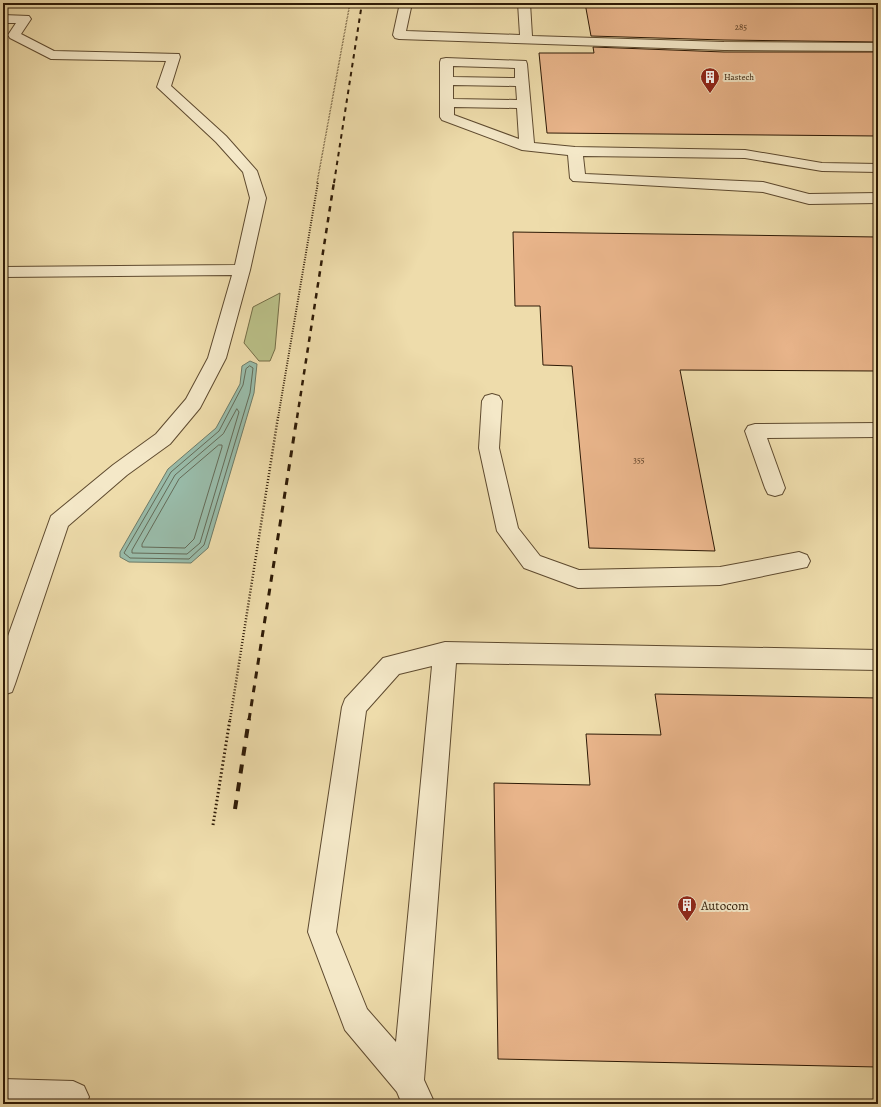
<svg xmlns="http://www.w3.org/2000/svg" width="881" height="1107" viewBox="0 0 881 1107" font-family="Alegreya,serif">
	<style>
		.green { fill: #bac088; stroke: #746d47 }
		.water { fill: #99bcaa; stroke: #6e7b68 }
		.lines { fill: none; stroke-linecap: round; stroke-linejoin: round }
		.shore { stroke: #646b58; stroke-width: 1 }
		.building { fill: #e8b48a; stroke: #2e1a06 }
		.minor-casing { stroke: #5e4a2f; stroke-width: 2 }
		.path-far3 { stroke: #2e1a06; stroke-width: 1.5; stroke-dasharray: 0.5 1; stroke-linecap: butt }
		.path-far2 { stroke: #2e1a06; stroke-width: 2; stroke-dasharray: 1 1.5; stroke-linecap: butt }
		.path-far1 { stroke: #2e1a06; stroke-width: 2.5; stroke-dasharray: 1 2; stroke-linecap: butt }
		.path { stroke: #2e1a06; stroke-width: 3; stroke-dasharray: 1.5 2.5; stroke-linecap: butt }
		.minor { fill: #f4e8c8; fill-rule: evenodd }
		.rail-far3 { stroke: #2e1a06; stroke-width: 2; stroke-dasharray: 4.5 4.5; stroke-linecap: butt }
		.rail-far2 { stroke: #2e1a06; stroke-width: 2.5; stroke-dasharray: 5.5 5.5; stroke-linecap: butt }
		.rail-far1 { stroke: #2e1a06; stroke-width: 3; stroke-dasharray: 7 7; stroke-linecap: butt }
		.rail { stroke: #2e1a06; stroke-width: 4; stroke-dasharray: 9 9; stroke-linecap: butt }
		.labels { text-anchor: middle; stroke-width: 4; stroke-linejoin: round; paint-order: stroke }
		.number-label { font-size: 9px; fill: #5c4027 }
		.far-poi-label { font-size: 9px; fill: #2e1a06; stroke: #f4e8c8; text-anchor: start }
		.near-poi-label { font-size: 13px; fill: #2e1a06; stroke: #f4e8c8; text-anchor: start }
	</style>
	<rect width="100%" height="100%" fill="#eedcab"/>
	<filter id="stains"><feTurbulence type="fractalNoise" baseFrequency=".005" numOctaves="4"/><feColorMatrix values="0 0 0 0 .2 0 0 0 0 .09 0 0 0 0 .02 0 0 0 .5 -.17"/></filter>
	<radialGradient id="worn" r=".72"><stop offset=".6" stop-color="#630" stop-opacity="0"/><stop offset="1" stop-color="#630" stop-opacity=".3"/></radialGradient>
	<path class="green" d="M280,293L275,349L270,361H259L244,343L253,307Z"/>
	<path class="water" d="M250,361L257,364L254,393L208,548L191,563L129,562L120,557V552L168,469L216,428L240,384L242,366Z"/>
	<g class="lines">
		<path class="shore" d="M250,366L253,368L250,393L204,545L189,559L130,558L124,553L171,472L219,431L243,385L246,369Z
			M237,409L239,412L200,543L187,554L132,553V550L175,475L223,434Z
			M219,445H222V447L194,539L185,548L142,547V544L179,479Z"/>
	</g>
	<path class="building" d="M585,3H878V42L724,40L591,36Z
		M593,47L724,52H878V136L547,133L539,53H594Z
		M513,232L878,237V371L680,370L715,551L589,548L572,366L543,365L540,306H515Z
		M655,694L878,698V1067L498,1059L494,783L590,785L586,734L661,735Z"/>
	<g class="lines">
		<defs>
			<path id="minor" d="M400,3H412L406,31L520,35L518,3H530L532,36L724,42L878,43V51L724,50L399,39L395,38L393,35Z
				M3,15L29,16L31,19L21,34L54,51L179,54L180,57L171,86L226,136L257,171L266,198L250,270L226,358L200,408L170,444L127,475L68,526L15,684L12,692L3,695V650L51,516L113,465L156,434L186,399L208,358L232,275L3,277V267L235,265L250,198L243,172L216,142L157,87L166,61L51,59L10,38L8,35L16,23H3Z
				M446,58L526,61L527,64L534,143L575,147L745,150L822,163L878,164V172L822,171L745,158L583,156L585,174L763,182L809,194L878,193V203L809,204L763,192L573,181L570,178L568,155L522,150L442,120L440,117V62L441,59ZM453,66L515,68V78L453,77ZM453,85L516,86L517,100L453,99ZM454,107L517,108L519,139L454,115Z
				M492,394L499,396L502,401L499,448L518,528L540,556L579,570L720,567L799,552L807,555L810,561L807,567L720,585L578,588L524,568L497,531L479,448L482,401L485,396Z
				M878,423V437L767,438L785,488L782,494L775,496L768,494L765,488L745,431L748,426L755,424Z
				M445,642L878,650V670L456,663L424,1080L435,1104H402L397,1092L345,1030L308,932L342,707L345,699L383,658ZM432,666L396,1042L367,1009L336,932L366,711L399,674Z
				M3,1079L73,1081L84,1086L89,1097L86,1104H3Z"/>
		</defs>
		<use href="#minor" class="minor-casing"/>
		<path class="path-far3" d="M317,183L350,3"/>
		<path class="path-far2" d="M278,418L318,182"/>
		<path class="path-far1" d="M230,720L278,417"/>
		<path class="path" d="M213,825L230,719"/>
		<use href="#minor" class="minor"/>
		<path class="rail-far3" d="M334,183L362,3"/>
		<path class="rail-far2" d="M297,418L334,182"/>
		<path class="rail-far1" d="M249,720L297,417"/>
		<path class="rail" d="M235,809L249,719"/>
	</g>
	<defs>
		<symbol id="building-pin" viewBox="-11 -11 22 30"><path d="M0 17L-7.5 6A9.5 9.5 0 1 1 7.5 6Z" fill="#8f2418" stroke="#f4e8c8"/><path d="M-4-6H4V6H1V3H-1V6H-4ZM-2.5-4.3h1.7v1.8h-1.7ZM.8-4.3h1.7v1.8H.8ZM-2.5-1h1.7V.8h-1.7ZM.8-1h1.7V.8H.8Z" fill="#fff"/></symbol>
	</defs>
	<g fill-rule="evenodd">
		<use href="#building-pin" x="699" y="66" width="22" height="30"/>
		<use href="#building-pin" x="676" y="894" width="22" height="30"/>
	</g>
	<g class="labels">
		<g class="number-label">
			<text x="741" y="30">285</text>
			<text x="639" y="463">355</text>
		</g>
		<g class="far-poi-label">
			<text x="724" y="80">Hastech</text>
		</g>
		<g class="near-poi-label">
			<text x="701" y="910">Autocom</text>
		</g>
	</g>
	<rect width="881" height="1107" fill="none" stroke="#eedcab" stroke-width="16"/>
	<rect x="4" y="4" width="873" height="1099" fill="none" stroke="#2e1a06" stroke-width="2"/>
	<rect x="8" y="8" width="865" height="1091" fill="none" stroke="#2e1a06"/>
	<rect width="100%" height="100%" filter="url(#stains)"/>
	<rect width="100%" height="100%" fill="url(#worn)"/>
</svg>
